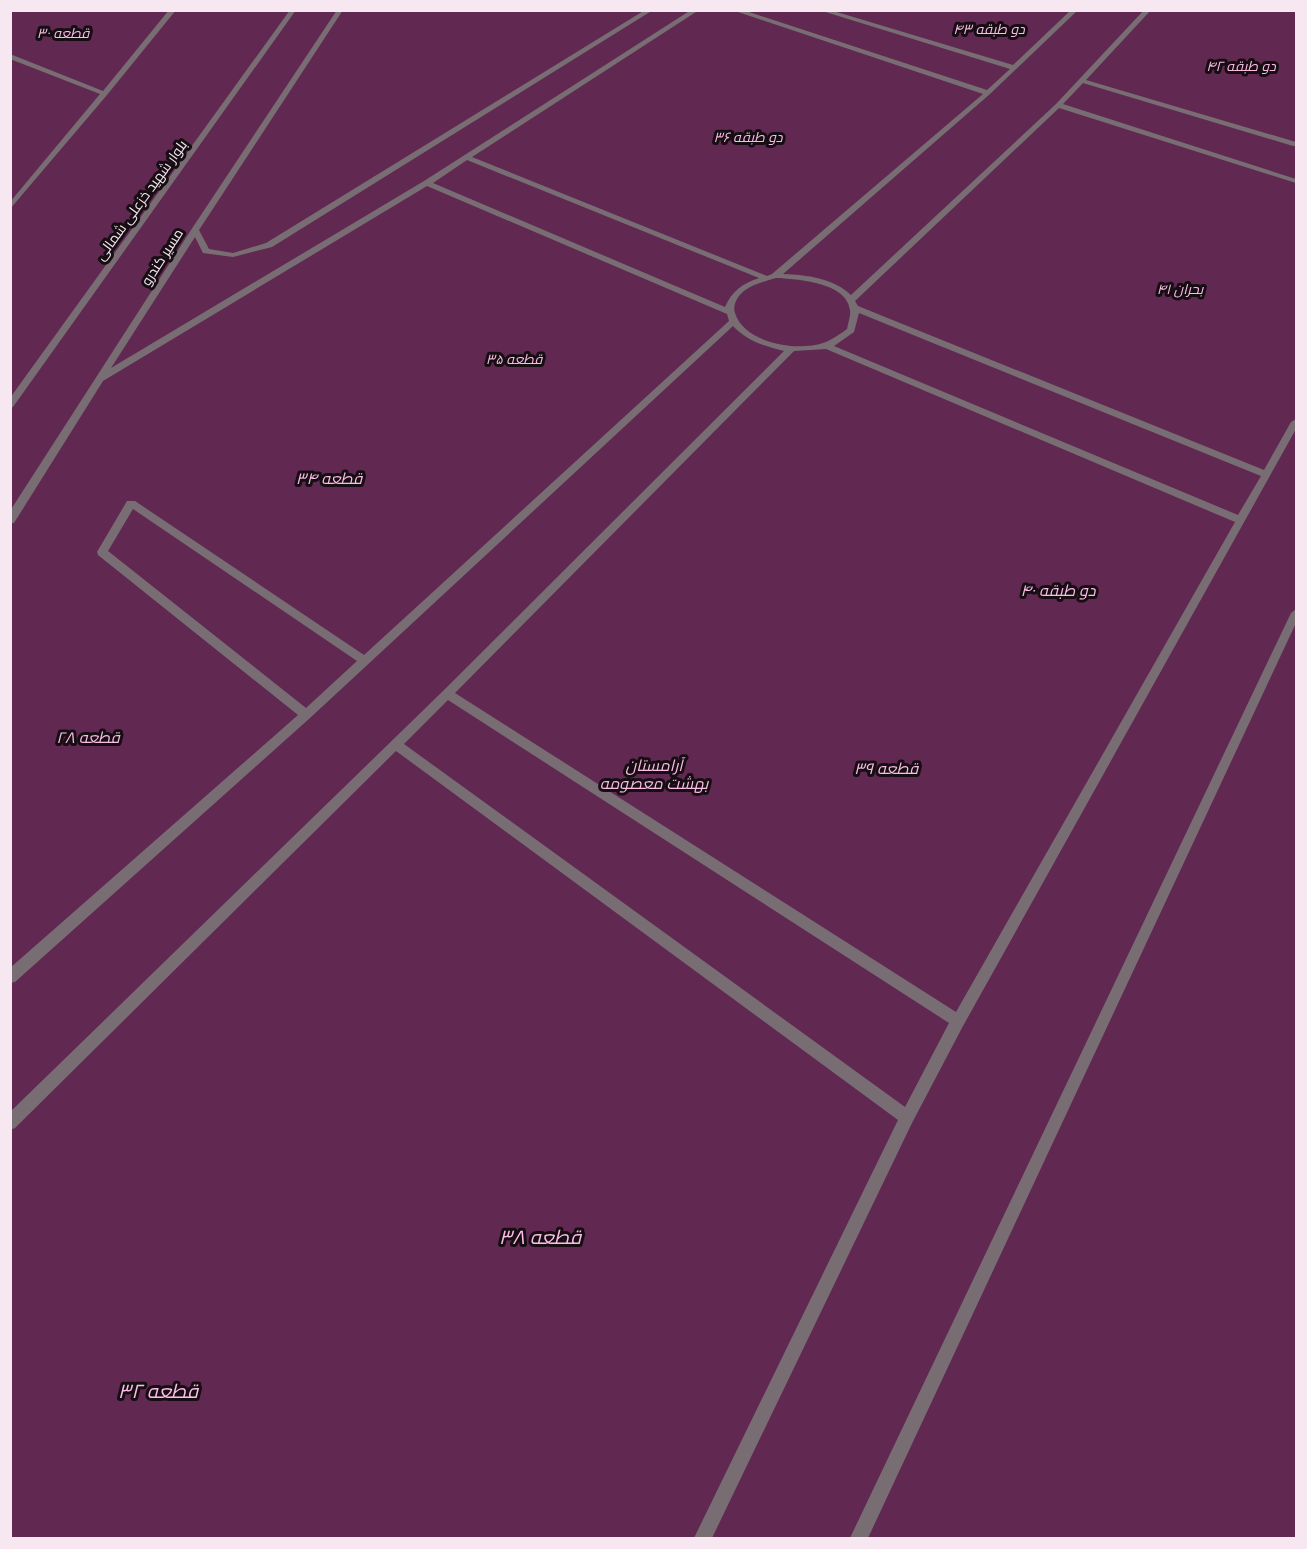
<svg xmlns="http://www.w3.org/2000/svg" width="1307" height="1549" viewBox="0 0 1307 1549" font-family="'Times New Roman',Cairo,serif">
	<style>
		.green { fill: #612951 }
		.lines { fill: none; stroke-linecap: round; stroke-linejoin: round }
		.lane { fill: #796d74; fill-rule: evenodd }
		.labels { text-anchor: middle; stroke-width: 6; stroke-linejoin: round; paint-order: stroke }
		.far-park-label { font-size: 14px; font-style: italic; fill: #fbbde5; stroke: #170e14 }
		.far-street-label { font-size: 14px; fill: #f6e7f0; stroke: #170e14 }
		.park-label { font-size: 16px; font-style: italic; fill: #fbbde5; stroke: #170e14 }
		.near-park-label { font-size: 20px; font-style: italic; fill: #fbbde5; stroke: #170e14 }
	</style>
	<rect width="100%" height="100%" fill="#36212e"/>
	<path class="green" d="M10,11H1296V1538H11Z"/>
	<g class="lines">
		<path class="lane" d="M169,10H176L107,95L10,209V202L100,94L10,59V54L103,91Z
			M290,10H296L13,407L10,408V398Z
			M337,10H343L199,230L209,249L233,253L266,243L645,10H653L272,247L233,257L203,253L195,237L111,368L424,181L691,10H699L472,157L767,276L772,274L983,94L732,10H743L987,90L1010,69L819,10H830L1013,65L1071,10H1078L990,94L783,274C807,275 833,278 851,295L1056,104L1144,10H1151L1086,80L1296,142V146H1293L1083,83L1063,104L1296,179V183L1059,108L855,301L858,306L1264,470L1291,422L1296,419V429L963,1026L912,1123L712,1538H694L898,1120L396,751L15,1128L10,1130V1112L443,691L784,351C764,346 747,341 733,326L310,718L15,982L10,983V968L298,715L98,555L97,552L127,501H135L364,655L729,321L727,314L427,186L103,381L14,523H10V511L191,230ZM467,160L759,278C742,284 732,291 725,307L433,183ZM776,278C796,279 847,282 850,310C851,316 848,323 847,329C840,334 832,340 823,343C797,352 744,343 735,313C733,308 735,301 739,296C748,285 763,282 776,278ZM859,313L1261,476L1238,515L834,346L854,332ZM826,349L1235,522L956,1012L455,693L794,351ZM133,509L357,661L306,708L108,551ZM448,700L949,1023L905,1107L404,744Z
			M1296,609V623L868,1538H850L1291,613Z"/>
	</g>
	<g class="labels">
		<g class="far-park-label">
			<text x="989" y="34">۴۳ دو طبقه</text>
			<text x="63" y="38">قطعه ۳۰</text>
			<text x="1241" y="71">۴۲ دو طبقه</text>
			<text x="748" y="142">۳۶ دو طبقه</text>
			<text x="1180" y="294">۴۱ بحران</text>
			<text x="514" y="364">قطعه ۳۵</text>
		</g>
		<g class="far-street-label">
			<text transform="translate(141 200) rotate(-54)" y="5">بلوار شهید خزعلی شمالی</text>
			<text transform="translate(162 257) rotate(-57)" y="5">مسیر کندرو</text>
		</g>
		<g class="park-label">
			<text x="329" y="484">قطعه ۳۴</text>
			<text x="1058" y="596">۴۰ دو طبقه</text>
			<text x="88" y="743">قطعه ۲۸</text>
			<text x="654" y="771">آرامستان<tspan x="654" dy="18">بهشت معصومه</tspan></text>
			<text x="886" y="774">قطعه ۳۹</text>
		</g>
		<g class="near-park-label">
			<text x="540" y="1244">قطعه ۳۸</text>
			<text x="158" y="1398">قطعه ۳۲</text>
		</g>
	</g>
	<rect width="1307" height="1549" fill="none" stroke="#f6e7f0" stroke-width="24"/>
</svg>
